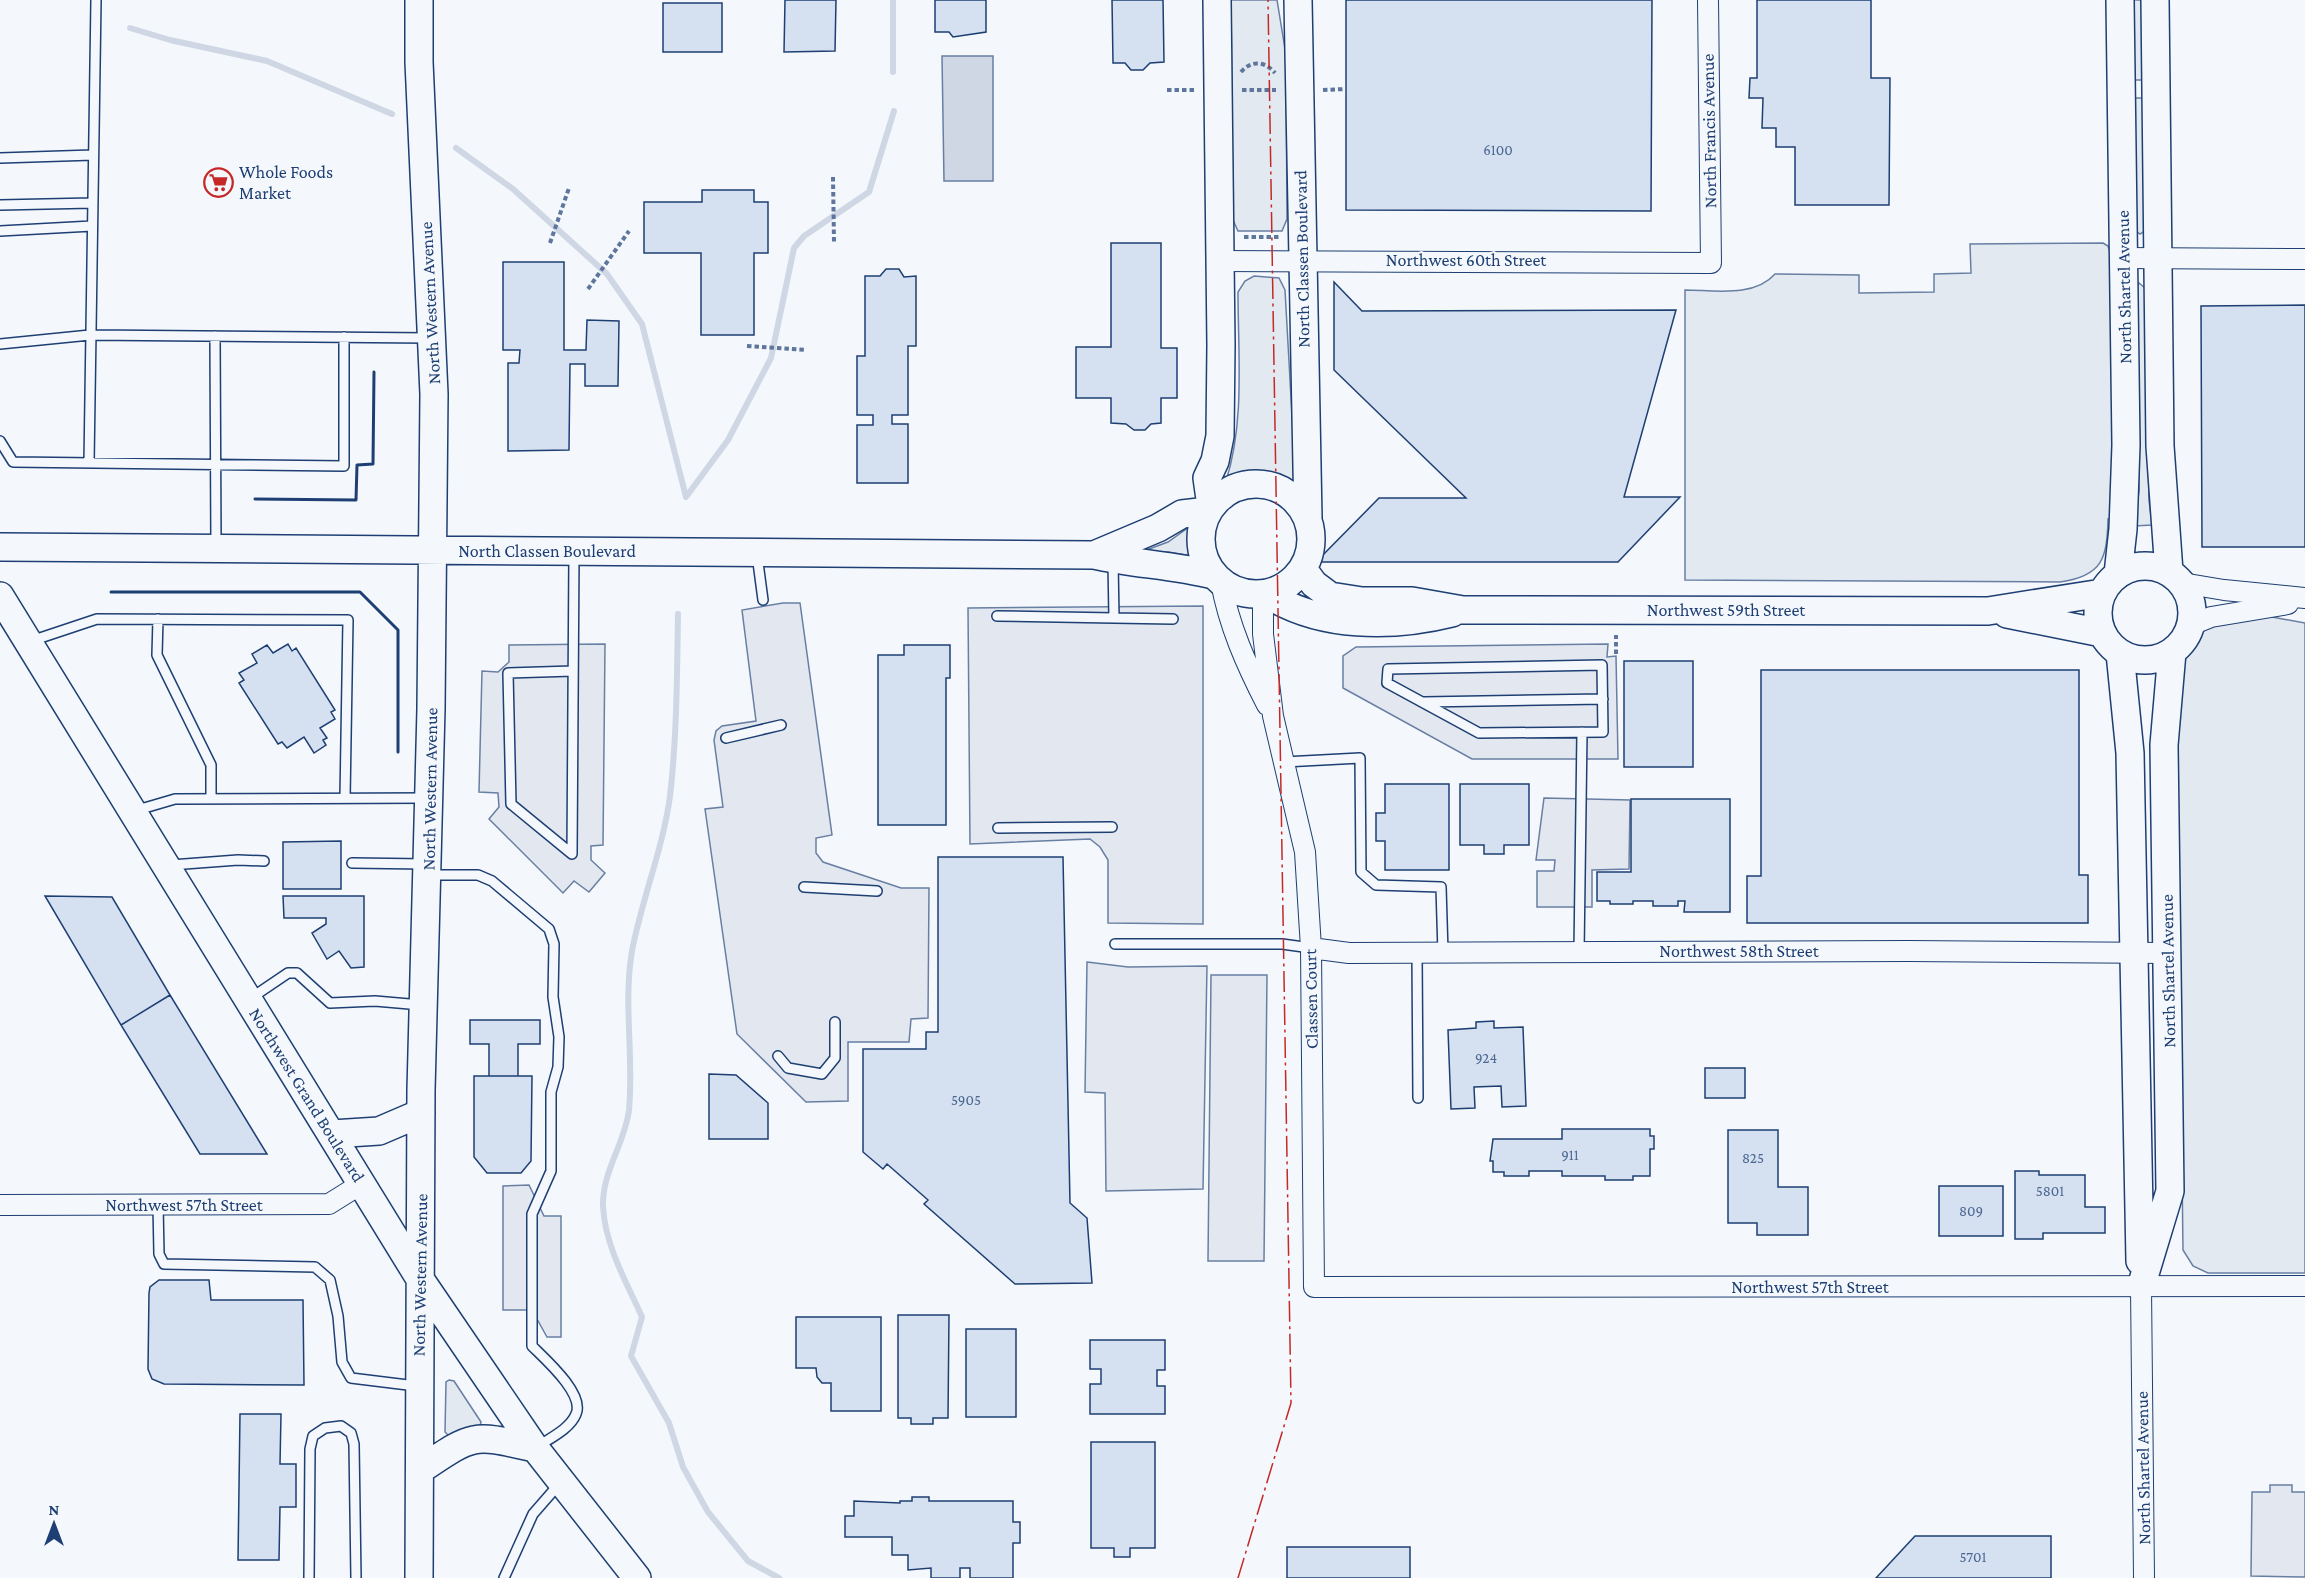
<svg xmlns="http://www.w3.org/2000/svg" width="2305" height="1578" viewBox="0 0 2305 1578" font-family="'Crimson Pro',serif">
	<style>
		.green { fill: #e3e9f0; stroke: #687fa3; stroke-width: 1.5 }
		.parking { fill: #e3e8f0; stroke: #687fa3; stroke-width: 1.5 }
		.water { fill: #cfd7e4; stroke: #687fa3; stroke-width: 1.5 }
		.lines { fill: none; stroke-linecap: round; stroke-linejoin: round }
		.stream { stroke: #cfd7e4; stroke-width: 6 }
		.building { fill: #d5e0f0; stroke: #1d3f73; stroke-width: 1.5 }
		.lane-casing { stroke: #1d3f73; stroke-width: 12 }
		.street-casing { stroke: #1d3f73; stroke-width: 22 }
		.secondary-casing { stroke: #1d3f73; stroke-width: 30 }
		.path { stroke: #5e769c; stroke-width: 4; stroke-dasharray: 4.5 3; stroke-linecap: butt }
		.lane { stroke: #f4f7fb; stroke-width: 9 }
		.street { stroke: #f4f7fb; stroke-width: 20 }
		.secondary { stroke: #f4f7fb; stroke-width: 27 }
		.wall { stroke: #1d3f73; stroke-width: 3 }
		.power { stroke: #c62828; stroke-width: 1.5; stroke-dasharray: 21 4.5 3 4.5; stroke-linecap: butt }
		.labels { text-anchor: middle; stroke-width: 4.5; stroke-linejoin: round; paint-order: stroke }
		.number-label { font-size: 15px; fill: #4b6792 }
		.street-label { font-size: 18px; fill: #1d3f73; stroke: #f4f7fb }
		.poi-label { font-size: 18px; fill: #1d3f73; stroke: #f4f7fb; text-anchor: start }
	</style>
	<rect width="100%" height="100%" fill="#f4f7fb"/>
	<path class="green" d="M1231,0H1277L1286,55L1287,219L1282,231H1238L1233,220Z
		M2132,0H2142L2143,80H2133Z
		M2133,98H2144L2146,230L2140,234L2136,231Z
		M2103,243L2108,246L2110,252L2114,518L2108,519C2107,558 2103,576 2060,582L1685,580V290C1713,290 1754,298 1775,274L1859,275V293L1934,292V274L1971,273L1970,244Z
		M1254,276L1279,278L1285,290L1296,487C1276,471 1248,470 1226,481C1245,422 1238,354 1238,292L1245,281Z
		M2139,283L2145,288L2149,500L2152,525L2134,526L2139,491L2135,290Z
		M1192,525L1189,540L1192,556L1168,552L1138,553L1168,542Z
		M2272,617L2305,623V1273H2208L2193,1266L2183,1250L2176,673L2180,661L2193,647L2204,629L2220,620Z
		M449,1380L454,1381L481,1422L480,1426L450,1437L445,1432L446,1382Z"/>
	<path class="parking" d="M783,603H800L832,835L816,838V853L823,862L901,888H929L928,1018L911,1019L909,1042H848V1101L806,1102L737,1034L705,809L723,807L714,740L716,731L722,726L756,721L742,610Z
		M1203,606V924L1108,923V860L1100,847L1090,839L970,844L968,608Z
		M605,644L603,845L591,846V860L605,873L589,892L574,881L563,893L489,819L499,807L498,793L479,792L482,671L498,672L509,662V645Z
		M1608,644L1607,657L1616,656L1618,759H1472L1343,688V656L1356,647Z
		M1544,798L1630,800L1629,869L1592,870V907H1537V871H1554L1555,860H1536Z
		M1087,962L1128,967L1207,966L1203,1189L1106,1191L1105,1093L1085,1092Z
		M1211,975H1267L1264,1261H1208Z
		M529,1185L544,1216H561V1337H547L532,1310H503V1186Z
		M2270,1485H2292V1492H2305V1577L2251,1576L2252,1492H2270Z"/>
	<path class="water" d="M942,56H993V181H944Z"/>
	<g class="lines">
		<path class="stream" d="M893,0V72
			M130,28L170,40L267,61L392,114
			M456,148L513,189L607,274L642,324L686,497
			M686,497L728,440L771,358L794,248L804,236L869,192L894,111
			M678,614C677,674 677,736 670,796C663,849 642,898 632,951C623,1003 634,1057 629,1110C625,1143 602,1172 603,1206C605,1246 626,1281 642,1317L631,1356L669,1423L683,1467L708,1512L748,1561L779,1578"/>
	</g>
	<path class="building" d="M785,0H836L835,51L784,52Z
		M935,0H986V32L953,37L949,32H935Z
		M1112,0H1163L1164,62L1150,63L1143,70H1131L1125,63H1113Z
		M1346,0H1652L1651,211L1346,210Z
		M1757,0H1871V78H1890L1889,205H1795V147H1776V128H1762L1763,98H1749L1750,78H1757Z
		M663,3H722V52H663Z
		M702,190H754V202H768V253H754V335H701V253H644V202H702Z
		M1111,243H1161V348H1177V398H1161V423L1151,424L1145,430H1134L1126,424L1111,423V398H1076V347H1111Z
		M503,262H564V350H586L587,320L619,321L618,386H585V364H570L569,450L508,451V363H519L520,350H503Z
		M886,269H899L904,277L916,276V346H908V415H892V424H908V483H857V425H873V415H857V356H865V276H880Z
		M1334,282L1362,311L1676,310L1624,497H1680L1618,562H1316L1379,498H1466L1334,370Z
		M2305,305V547H2202L2201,306Z
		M288,644L292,651L296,648L335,710L331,712L335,719L320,728L327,738L323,740L326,745L314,753L304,737L287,748L282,742L278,744L239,683L244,680L239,673L257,663L252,654L267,645L273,653Z
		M904,645H950V678H946V825H878V655H904Z
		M1624,661H1693V767H1624Z
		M1761,670H2079V875H2088V923H1747V876H1761Z
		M1385,784H1449V870H1385V841H1376V813H1385Z
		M1460,784H1529V845H1504V854H1484V845H1460Z
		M1631,799H1730V912H1684L1685,901H1678V906H1653V901H1633V904H1610V901H1597V872H1631Z
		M341,841V889H283V842Z
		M938,857H1063L1070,1203L1087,1218L1092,1283L1015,1284L924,1204L928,1200L887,1164L883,1169L863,1152V1049H926V1032H938Z
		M45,896L112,897L170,995L121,1025Z
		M283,896H364V967L351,968L339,951L327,959L312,933L326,924V918H284Z
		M170,995L267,1154H200L121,1025Z
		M470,1020H540V1044H518V1076H489V1044H470Z
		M1494,1021V1028L1523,1027L1526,1106L1502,1107L1501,1086L1474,1087L1475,1108L1451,1109L1448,1030L1476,1028V1022Z
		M1705,1068H1745V1098H1705Z
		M709,1074L736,1075L768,1103V1139H709Z
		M474,1076H532L531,1161L521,1173H487L474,1157Z
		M1562,1129H1650V1136H1654V1149H1650V1176H1633V1180H1605V1176H1562V1171H1529V1176H1504V1172H1493V1161H1490L1493,1139H1562Z
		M1728,1130H1778V1187H1808V1235H1757V1223H1728Z
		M2015,1171H2039V1175H2085V1207H2105V1233H2043V1239H2015Z
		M1939,1186H2003V1236H1939Z
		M159,1280H209L211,1300H303L304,1385L164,1384L152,1379L148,1369L149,1293L150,1287Z
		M898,1315H949L948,1418H933V1424H911V1418H898Z
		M796,1317H881V1411H831V1383H822L817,1377L816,1368H796Z
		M966,1329H1016V1417H966Z
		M1090,1340H1165V1370H1157V1386H1165V1414H1090V1384H1101V1369H1090Z
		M240,1414H281L280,1464H296V1507H280L279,1560H238Z
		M1091,1442H1155V1548H1130V1557H1114V1548H1091Z
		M912,1497H929V1501H1013V1522H1020V1543H1013V1578H970V1568H960V1578H931V1568L908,1570V1555H892V1537H845V1516H854V1501L900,1503V1501H912Z
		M1915,1536H2051V1578H1876Z
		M1287,1547H1410V1578H1287Z"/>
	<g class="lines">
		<defs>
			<path id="lane" d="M0,158L93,155
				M0,205L92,203
				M0,231L92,226
				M215,336L216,547
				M0,344L90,335L429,338
				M0,441L13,462L344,466V337
				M89,463L96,0
				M757,555L763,600
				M1113,562L1114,618L1173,619
				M997,616L1114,618
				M158,619L157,655L211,765V799
				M31,641L97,619L348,620L345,798
				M1602,665L1603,732L1479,733L1387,683L1388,669Z
				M573,671L508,673L511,804L572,854L574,553
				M1424,702L1603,699
				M726,738L781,725
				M1284,762L1360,758L1361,872L1376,885L1441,887L1443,953
				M134,811L175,799L427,798
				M998,828L1112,827
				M352,863L426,864
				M171,865L238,860L264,861
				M430,875H478L492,881L549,929L554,944L553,997L559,1037L558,1067L551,1092V1171L532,1214V1346C545,1359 585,1394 576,1414C570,1429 550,1438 537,1447
				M804,887L877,891
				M1115,944H1282L1311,948
				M1579,952L1582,732
				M1417,953L1418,1098
				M251,998L288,973H297L330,1003L375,1001L421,1005
				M778,1056L788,1068L822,1074L835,1058V1022
				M158,1205L159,1254L164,1264L315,1267L330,1280L338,1316L342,1362L351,1378L416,1386
				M309,1578L310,1449L313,1436L325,1428L341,1426L351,1433L354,1444L356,1578
				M504,1578L533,1514L560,1483"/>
			<path id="street" d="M2123,258L2305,259
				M1221,261L1711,263L1708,0
				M1221,582C1229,626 1246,664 1267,705
				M2182,583L2224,590L2305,598
				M1263,594V634L1273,716L1305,852L1311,948L1314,1287L2305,1286
				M2191,625L2211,617L2288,604
				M1311,948L1349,953L1908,951L2168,953
				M0,1205L329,1204L361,1184
				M2141,1287L2144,1578"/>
			<path id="secondary" d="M419,0V62L434,394L431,709L421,1090L419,1578
				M1298,0L1308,518
				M2155,0L2160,446L2169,572
				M1201 539a55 55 0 1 1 110 0a55 55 0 1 1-110 0Z
				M1211,506L1207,478L1215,461L1220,436L1221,345L1217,0
				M0,547L1094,555C1134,564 1173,565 1213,575
				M1094,555L1158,528L1182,514L1208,511
				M2098 613a47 47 0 1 1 94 0a47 47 0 1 1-94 0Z
				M1303,569L1314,584L1330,596L1362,601H1412L1463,610L1988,611L2102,593
				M2118,574L2123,529L2126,445L2120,0
				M1267,594C1320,628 1392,628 1452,613
				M0,596L420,1279L535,1448L637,1578
				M2007,614L2102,633
				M2120,653L2130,753L2140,1261
				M332,1134L379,1131L421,1113
				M2141,1287L2170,1191L2164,745L2172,652
				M420,1470C475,1433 471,1434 535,1448"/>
		</defs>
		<use href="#lane" class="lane-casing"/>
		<use href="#street" class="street-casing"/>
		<use href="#secondary" class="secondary-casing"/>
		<path class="path" d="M1241,72C1251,60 1265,61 1275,73
			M1167,90H1195
			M1242,90H1276
			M1323,90L1346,89
			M833,177L834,242
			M1244,237H1281
			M550,243L569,188
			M588,289L629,231
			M747,346L806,350
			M1616,654V635"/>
		<use href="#lane" class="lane"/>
		<use href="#street" class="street"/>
		<use href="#secondary" class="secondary"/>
		<path class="wall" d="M255,499L356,500L357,465L373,464L374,372
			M111,592H360L398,630V752"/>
		<path class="power" d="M1238,1578L1291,1403L1268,0"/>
	</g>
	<defs>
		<symbol id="supermarket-ring" viewBox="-11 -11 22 22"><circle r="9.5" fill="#f4f7fb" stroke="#c62828" stroke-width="1.5"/><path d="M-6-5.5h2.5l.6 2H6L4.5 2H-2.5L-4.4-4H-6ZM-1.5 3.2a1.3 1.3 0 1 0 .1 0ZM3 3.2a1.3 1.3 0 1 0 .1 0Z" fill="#c62828"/></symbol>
	</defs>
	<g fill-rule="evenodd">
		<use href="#supermarket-ring" x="202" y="166" width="33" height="33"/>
	</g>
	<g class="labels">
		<g class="number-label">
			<text x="1498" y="155">6100</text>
			<text x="1486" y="1063">924</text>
			<text x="966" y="1105">5905</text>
			<text x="1570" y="1160">911</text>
			<text x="1753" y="1163">825</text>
			<text x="2050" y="1196">5801</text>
			<text x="1971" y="1216">809</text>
			<text x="1973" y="1562">5701</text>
		</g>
		<g class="street-label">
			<text transform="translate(1709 131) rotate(-91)" y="6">North Francis Avenue</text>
			<text transform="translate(1302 259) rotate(-91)" y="6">North Classen Boulevard</text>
			<text x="1466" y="266">Northwest 60th Street</text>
			<text transform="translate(2124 287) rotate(-91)" y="6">North Shartel Avenue</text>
			<text transform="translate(430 303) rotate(-93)" y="6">North Western Avenue</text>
			<text x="547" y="557">North Classen Boulevard</text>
			<text x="1726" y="616">Northwest 59th Street</text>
			<text transform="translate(430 789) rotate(-89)" y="6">North Western Avenue</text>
			<text x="1739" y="957">Northwest 58th Street</text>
			<text transform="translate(2168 971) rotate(-91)" y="6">North Shartel Avenue</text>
			<text transform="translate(1311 999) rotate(-91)" y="6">Classen Court</text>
			<text transform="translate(307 1095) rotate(58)" y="6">Northwest Grand Boulevard</text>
			<text x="184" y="1211">Northwest 57th Street</text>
			<text transform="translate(420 1275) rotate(-89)" y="6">North Western Avenue</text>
			<text x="1810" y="1293">Northwest 57th Street</text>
			<text transform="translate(2143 1468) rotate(-91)" y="6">North Shartel Avenue</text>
		</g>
		<g class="poi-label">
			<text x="239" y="178">Whole Foods<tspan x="239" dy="21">Market</tspan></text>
		</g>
	</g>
	<g transform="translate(54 1524)" stroke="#f4f7fb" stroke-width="4.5" paint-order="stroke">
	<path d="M0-4.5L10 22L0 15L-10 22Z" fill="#1d3f73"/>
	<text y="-9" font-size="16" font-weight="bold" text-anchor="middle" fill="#1d3f73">N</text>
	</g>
</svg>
